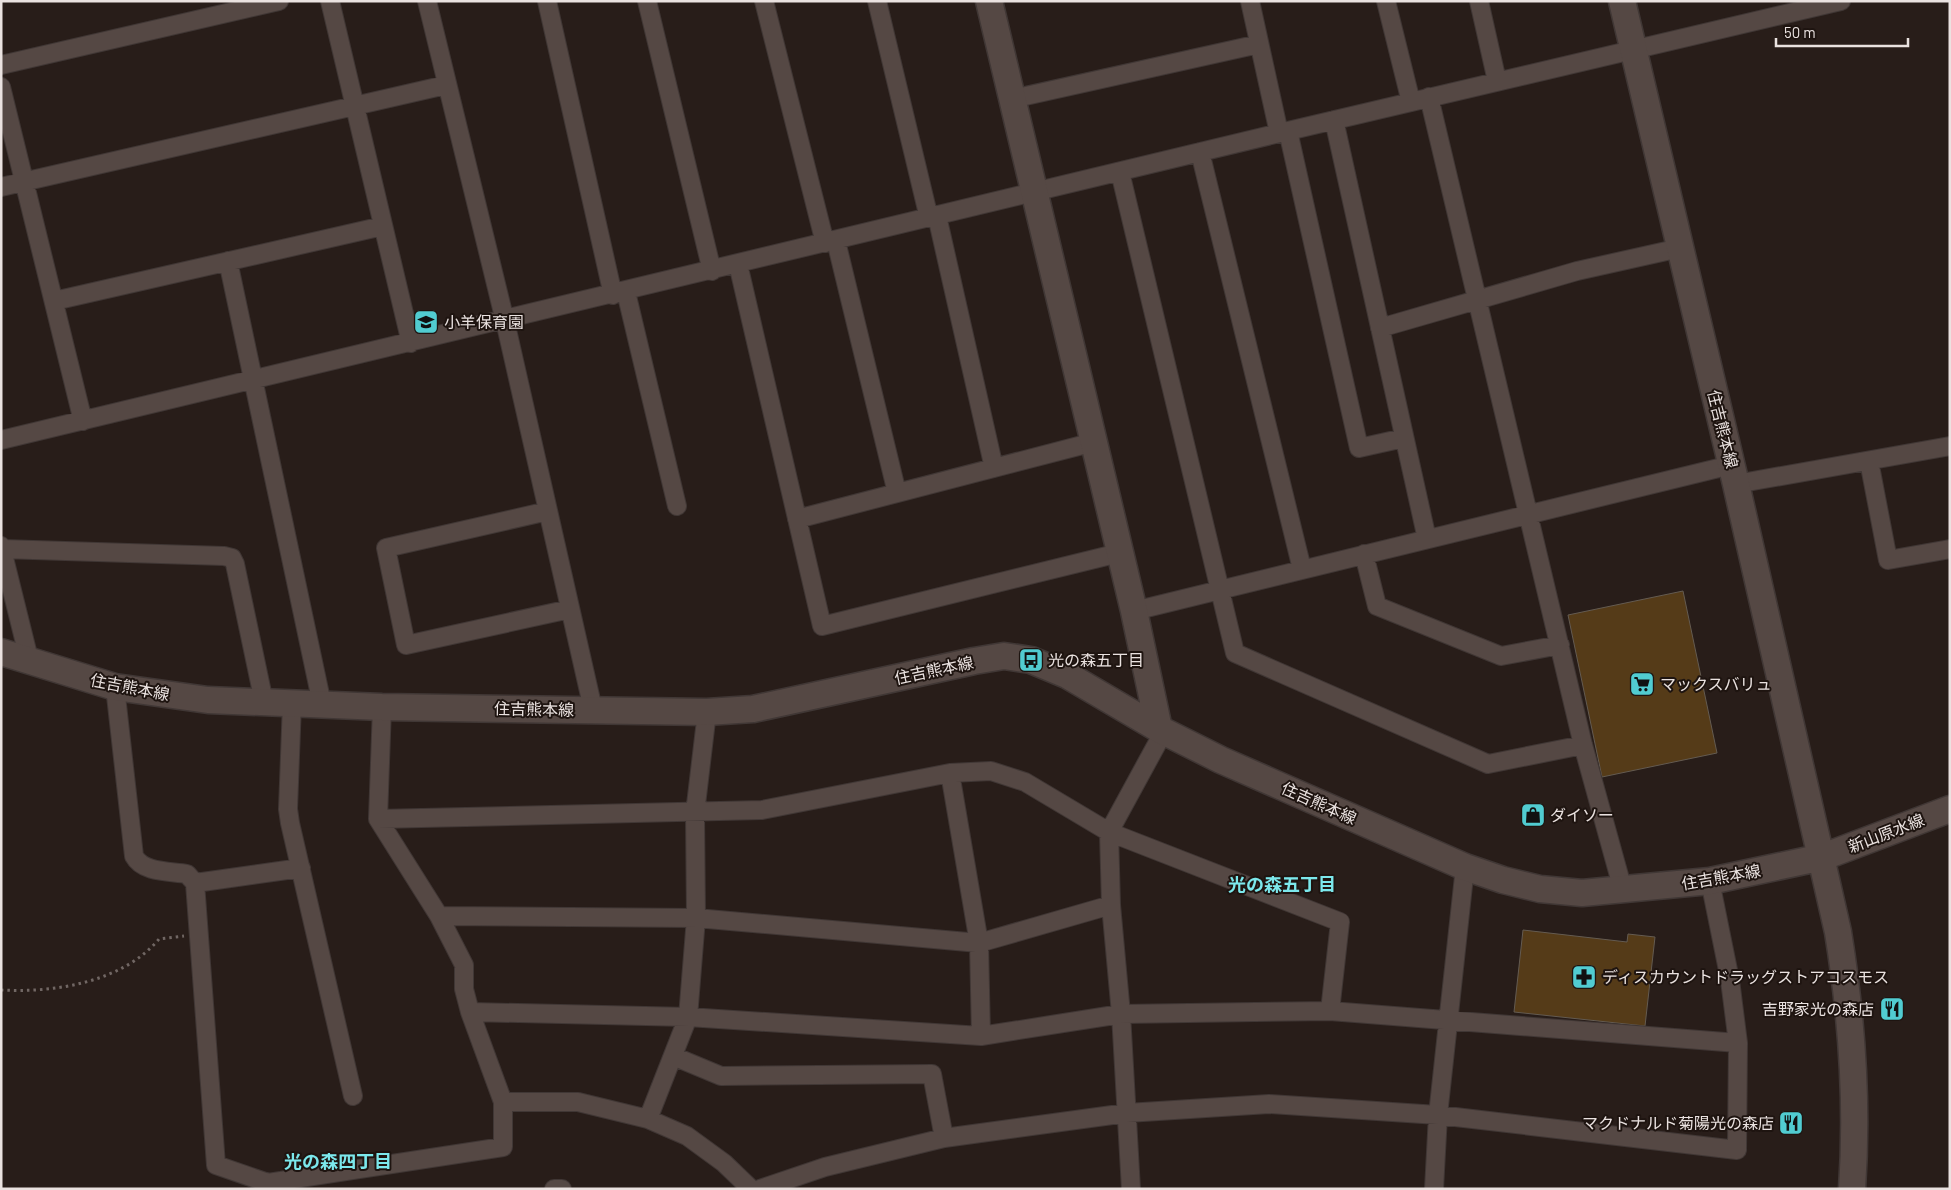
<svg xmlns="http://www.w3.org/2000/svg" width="1951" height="1190" viewBox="0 0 1951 1190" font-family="Barlow,'Noto Sans JP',sans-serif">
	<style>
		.building { fill: #553b18; stroke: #645b51 }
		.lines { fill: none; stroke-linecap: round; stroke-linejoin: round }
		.street-casing { stroke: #403735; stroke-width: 20 }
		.secondary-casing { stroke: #403735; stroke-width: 29 }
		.path { stroke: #716764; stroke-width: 3; stroke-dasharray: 2.5 4; stroke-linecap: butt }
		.street { stroke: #554844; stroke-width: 18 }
		.secondary { stroke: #554844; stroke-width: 26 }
		.labels { text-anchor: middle; stroke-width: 4; stroke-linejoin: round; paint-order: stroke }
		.poi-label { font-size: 16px; fill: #eae2e0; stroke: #1e1410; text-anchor: start }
		.street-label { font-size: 16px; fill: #eae2e0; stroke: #1e1410 }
		.neighbourhood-label { font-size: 18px; font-weight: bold; fill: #7ce8ec; stroke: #1e1410 }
	</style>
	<rect width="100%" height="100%" fill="#281d19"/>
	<path class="building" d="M1683,591L1717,753L1602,777L1568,615Z
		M1523,930L1627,942L1628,934L1655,937L1645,1026L1514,1012Z"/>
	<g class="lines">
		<defs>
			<path id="street" d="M330,1L411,343
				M427,1L505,321L593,709
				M547,1L613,295
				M647,1L712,271
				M764,1L825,243
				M877,1L929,218
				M1250,1L1279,133
				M1386,1L1411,102
				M1479,1L1497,81
				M1,65L279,1
				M1,87L83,421
				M1429,97L1583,745L1623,890
				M1012,99L1259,44
				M1334,120L1427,539
				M1288,131L1359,448L1404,438
				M1200,152L1302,569
				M1120,172L1235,653L1488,764L1583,745
				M1,187L446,85
				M937,216L994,468
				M836,241L897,493
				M228,261L322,704
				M738,264L822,626L1119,553
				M626,292L677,506
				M54,301L383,226
				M1380,328L1577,271L1680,248
				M1,440L1288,131L1841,1
				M1869,461L1888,560L1950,549
				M1736,484L1950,446
				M548,511L386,548L406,645L570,609
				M797,519L1094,442
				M1,546L30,663
				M2,549L224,556L232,558L235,564L264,702
				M1364,554L1377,606L1501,656L1560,645
				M1134,611L1731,465
				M115,687L134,856C143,873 170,871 187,874L195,883L216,1165L268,1183L503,1147V1102L470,1012L464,989V965L439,916L378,819L382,707
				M292,703L288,809L290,823L353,1096
				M950,773L979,943L981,1036
				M378,819L762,810L950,773L991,771L1025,782L1109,832L1340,922L1330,1011
				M195,883L301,868
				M439,916L696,918L979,943L1111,905
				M470,1012L688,1017L981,1036L1121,1014L1330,1011L1738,1043
				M673,1056L721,1076L932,1074L944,1138
				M503,1102H578L648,1119L687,1136L724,1163L751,1189
				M648,1119L688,1017L696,918L695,813L707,712
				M554,1189H562
				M760,1189L825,1167L944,1138L1127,1113L1269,1104L1438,1115L1737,1150L1738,1043L1730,980L1710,881
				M1131,1189L1121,1014L1111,905L1109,832L1164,731
				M1434,1189L1438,1115L1465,867"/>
			<path id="secondary" d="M989,1L1134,611L1159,729
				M1622,1L1736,484L1838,932C1852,1018 1858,1102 1852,1189
				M1,652L115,687L208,700L382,707L707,712L753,709L974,661L1004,656L1031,660L1067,675L1159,729L1221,760L1465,867L1503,880L1540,889L1582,893L1710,881L1823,857L1950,809"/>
		</defs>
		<use href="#street" class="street-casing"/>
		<use href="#secondary" class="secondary-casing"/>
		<path class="path" d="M1,990C55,993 123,982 159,939L184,936"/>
		<use href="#street" class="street"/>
		<use href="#secondary" class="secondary"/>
	</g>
	<defs>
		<symbol id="school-square" viewBox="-11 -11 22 22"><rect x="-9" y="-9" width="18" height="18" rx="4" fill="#51ccd1" stroke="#1e1410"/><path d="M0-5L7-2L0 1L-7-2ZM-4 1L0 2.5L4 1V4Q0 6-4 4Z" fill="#111"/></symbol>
		<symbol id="bus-square" viewBox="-11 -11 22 22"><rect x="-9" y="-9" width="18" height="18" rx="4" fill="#51ccd1" stroke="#1e1410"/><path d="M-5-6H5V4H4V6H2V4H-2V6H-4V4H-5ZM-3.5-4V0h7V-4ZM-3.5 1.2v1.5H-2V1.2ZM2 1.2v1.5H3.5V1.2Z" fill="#111"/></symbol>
		<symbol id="supermarket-square" viewBox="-11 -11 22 22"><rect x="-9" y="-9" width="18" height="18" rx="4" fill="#51ccd1" stroke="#1e1410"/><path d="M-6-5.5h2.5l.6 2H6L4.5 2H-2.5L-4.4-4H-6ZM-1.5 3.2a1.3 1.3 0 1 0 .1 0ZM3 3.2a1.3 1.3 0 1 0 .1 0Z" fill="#111"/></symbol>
		<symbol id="shop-square" viewBox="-11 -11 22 22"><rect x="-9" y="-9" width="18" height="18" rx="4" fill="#51ccd1" stroke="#1e1410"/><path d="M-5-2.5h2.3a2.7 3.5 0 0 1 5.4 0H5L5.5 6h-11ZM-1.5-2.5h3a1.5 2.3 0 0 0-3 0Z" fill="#111"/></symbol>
		<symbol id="pharmacy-square" viewBox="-11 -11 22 22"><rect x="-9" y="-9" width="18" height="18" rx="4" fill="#51ccd1" stroke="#1e1410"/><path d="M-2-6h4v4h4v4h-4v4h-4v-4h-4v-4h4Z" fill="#111"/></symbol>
		<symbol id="restaurant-square" viewBox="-11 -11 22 22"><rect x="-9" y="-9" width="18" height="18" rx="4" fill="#51ccd1" stroke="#1e1410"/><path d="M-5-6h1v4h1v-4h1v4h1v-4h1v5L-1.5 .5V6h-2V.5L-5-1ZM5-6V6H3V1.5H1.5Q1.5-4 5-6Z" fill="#111"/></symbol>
	</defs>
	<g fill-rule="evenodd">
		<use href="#school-square" x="412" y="308" width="28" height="28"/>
		<use href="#bus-square" x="1017" y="646" width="28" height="28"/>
		<use href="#supermarket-square" x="1628" y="670" width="28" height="28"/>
		<use href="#shop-square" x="1519" y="801" width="28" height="28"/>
		<use href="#pharmacy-square" x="1570" y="963" width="28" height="28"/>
		<use href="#restaurant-square" x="1878" y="995" width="28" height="28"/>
		<use href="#restaurant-square" x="1777" y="1109" width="28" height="28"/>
	</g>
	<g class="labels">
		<g class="poi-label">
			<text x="444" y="328">小羊保育園</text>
			<text x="1048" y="666">光の森五丁目</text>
			<text x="1660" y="690">マックスバリュ</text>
			<text x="1550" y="821">ダイソー</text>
			<text x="1602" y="983">ディスカウントドラッグストアコスモス</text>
			<text x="1874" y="1015" text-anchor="end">吉野家光の森店</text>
			<text x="1774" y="1129" text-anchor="end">マクドナルド菊陽光の森店</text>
		</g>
		<g class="street-label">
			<text transform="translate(1723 429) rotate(76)" y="6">住吉熊本線</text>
			<text transform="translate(934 670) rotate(-12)" y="6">住吉熊本線</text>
			<text transform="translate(130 687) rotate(11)" y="6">住吉熊本線</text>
			<text transform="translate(534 709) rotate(1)" y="6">住吉熊本線</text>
			<text transform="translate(1319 803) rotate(24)" y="6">住吉熊本線</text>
			<text transform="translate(1886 833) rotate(-21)" y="6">新山原水線</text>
			<text transform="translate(1721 877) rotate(-10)" y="6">住吉熊本線</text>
		</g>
		<g class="neighbourhood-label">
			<text x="1282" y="891">光の森五丁目</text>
			<text x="338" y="1168">光の森四丁目</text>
		</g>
	</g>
	<rect width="1951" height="1190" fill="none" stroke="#eae2e0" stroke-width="5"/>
	<path d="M1776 38v8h132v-8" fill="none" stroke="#eae2e0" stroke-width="2.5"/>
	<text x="1784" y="38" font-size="15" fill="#eae2e0" stroke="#1e1410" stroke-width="4" paint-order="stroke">50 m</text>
</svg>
